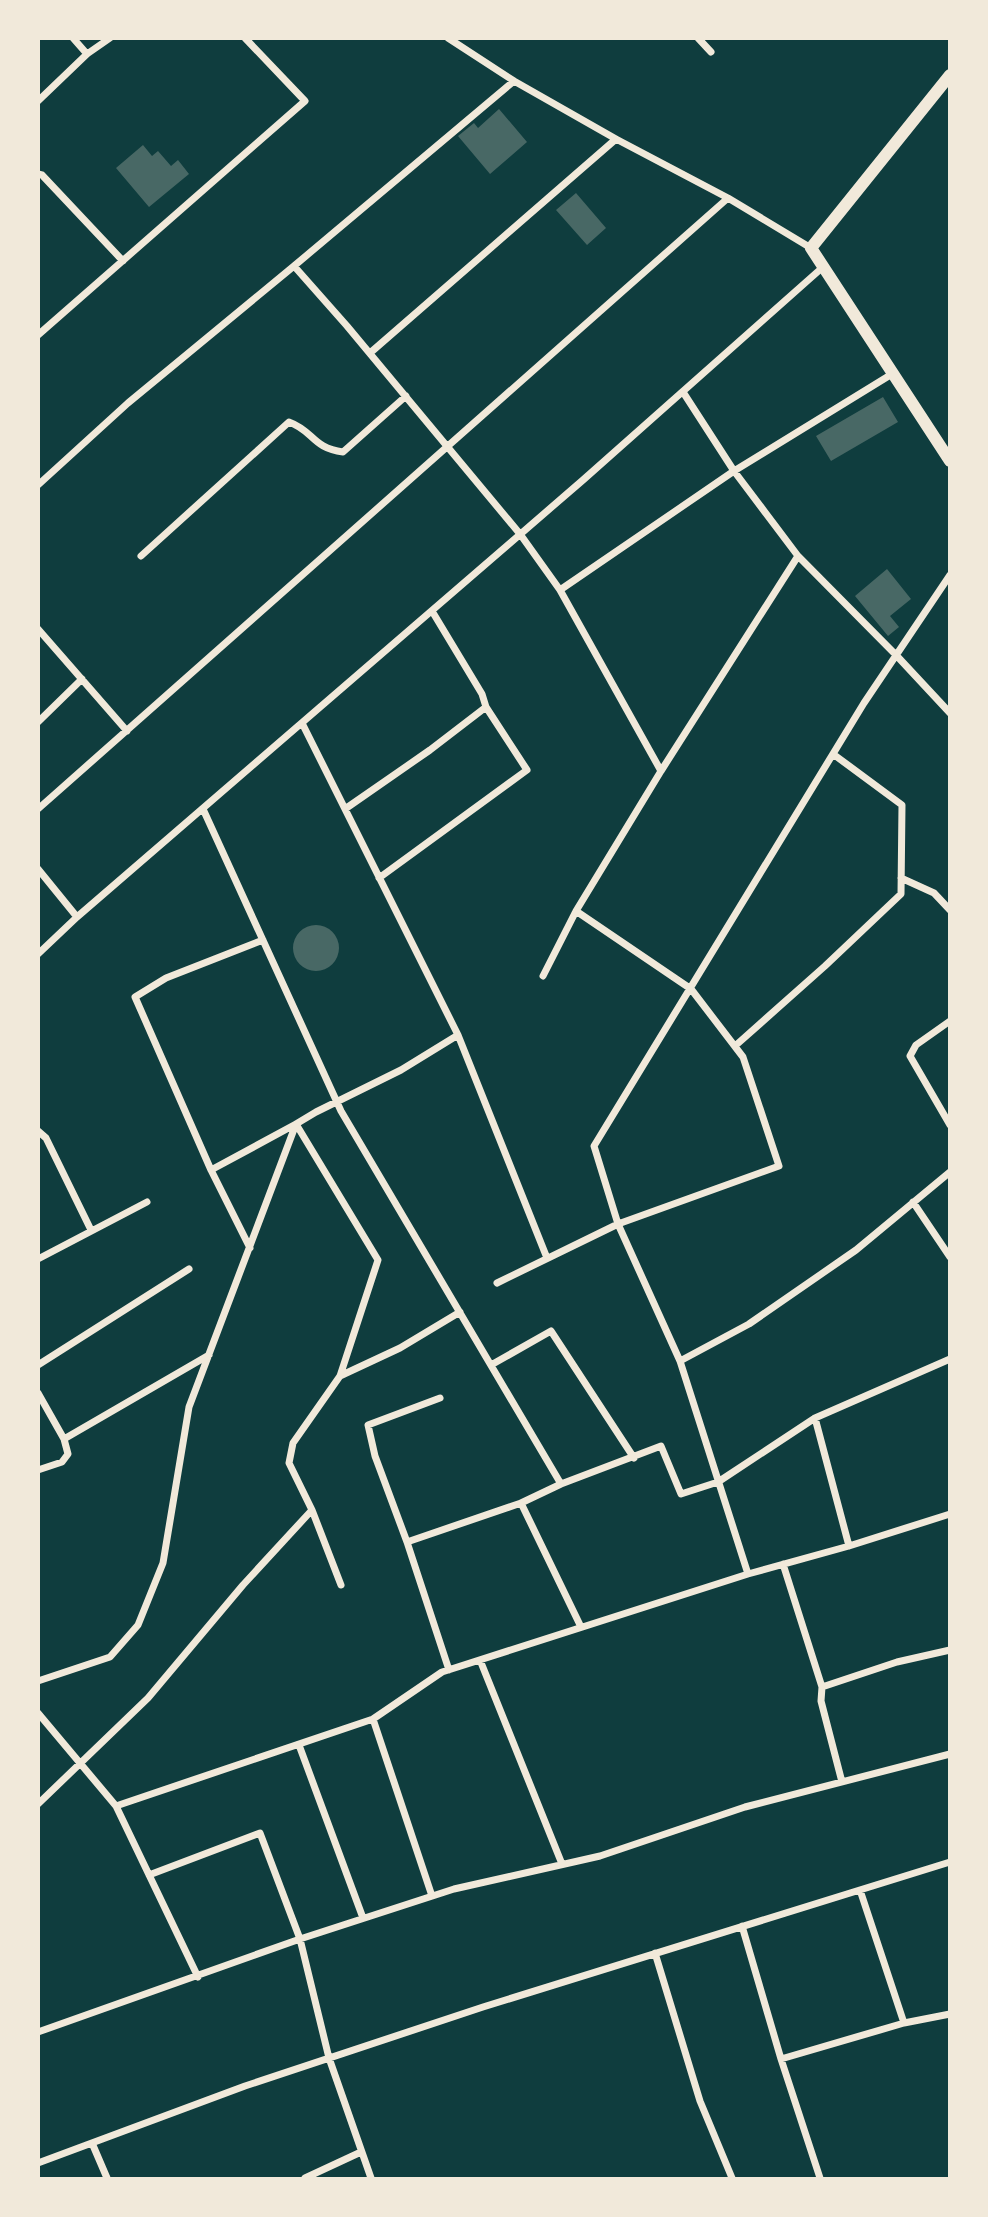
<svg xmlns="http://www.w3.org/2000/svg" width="988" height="2217" viewBox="0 0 988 2217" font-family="'Source Sans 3',sans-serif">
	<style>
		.building { fill: #486865 }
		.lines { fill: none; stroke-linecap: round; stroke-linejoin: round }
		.minor { stroke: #f1e9da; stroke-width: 7 }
		.tertiary { stroke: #f1e9da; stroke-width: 12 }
	</style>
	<rect width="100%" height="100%" fill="#0f3d3e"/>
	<path class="building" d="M499,109L527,142L490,174L458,136L474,123L478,128Z
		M143,145L152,156L158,151L171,166L178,160L189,174L149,207L116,168Z
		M576,193L606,228L587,245L556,210Z
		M883,397L898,422L831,461L816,436Z
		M887,569L911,599L890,616L899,627L888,636L855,596Z
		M293 948a23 23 0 1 1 46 0a23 23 0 1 1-46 0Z"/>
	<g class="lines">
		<path class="minor" d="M73,38L87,54
			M448,38L514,81
			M698,38L711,52
			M38,101L87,54L110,38
			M38,174L42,175L123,261
			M294,266L514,81L616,139
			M38,335L305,101L245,38
			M370,353L616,139L728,198
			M683,392L734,471L798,556
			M38,485L128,403L294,266L347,326L520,534L560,590L661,771L576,911L691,989L743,1057L779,1166L618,1224L497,1283
			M141,556L289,422C314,431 312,448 343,452L406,396
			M560,590L734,471L892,374
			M38,629L127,731
			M38,722L82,679
			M302,723L458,1035L547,1258
			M661,771L798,556L896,655L950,713
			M38,809L728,198L811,248
			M203,809L341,1111L561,1484L521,1503L581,1627
			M345,809L430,750L486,707
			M38,869L77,917
			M379,878L527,770L486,707L482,694L432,611
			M901,878L934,893L950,910
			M38,954L77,917L583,480L823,267
			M543,976L576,911
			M950,1021L916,1045L910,1056L950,1125
			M735,1046L825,966L901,894L902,805L833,754
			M38,1131L46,1138L91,1230
			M913,1202L950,1257
			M250,1248L211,1170L135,997L166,978L263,940
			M38,1259L147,1202
			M680,1361L749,1324L856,1250L950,1172
			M38,1365L189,1269
			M491,1365L551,1331L634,1458
			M340,1376L400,1348L460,1312
			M38,1393L64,1439L68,1454L62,1462L38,1470
			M815,1418L849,1546
			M64,1439L209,1355
			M561,1484L661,1446L681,1494L718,1482L815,1418L950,1359
			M312,1510L341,1585
			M407,1542L375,1456L368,1425L440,1398
			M783,1564L822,1687L821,1701L842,1782
			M748,1574L680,1361L618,1224L594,1146L864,703L950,575
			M480,1660L562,1864
			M449,1670L407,1542L521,1503
			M38,1681L110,1657L138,1625L163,1563L189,1407L296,1124L316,1112L401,1070L458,1035
			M822,1687L897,1662L950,1650
			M38,1713L116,1806L198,1977
			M373,1719L432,1896
			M299,1745L363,1918
			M38,1804L148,1698L243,1585L312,1510L289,1463L293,1443L340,1376L378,1260L296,1124L211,1170
			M116,1806L373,1719L442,1672L748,1574L849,1546L950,1514
			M149,1875L260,1833L300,1939L329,2058L371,2178
			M860,1890L904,2023
			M742,1926L781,2059L820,2178
			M655,1953L700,2101L732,2178
			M38,2032L300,1939L454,1889L600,1856L745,1807L950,1754
			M781,2059L904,2023L950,2014
			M92,2143L107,2178
			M38,2163L245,2086L483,2007L950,1862
			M305,2178L361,2152"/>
		<path class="tertiary" d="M950,75L811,248L950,461"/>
	</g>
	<rect width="988" height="2217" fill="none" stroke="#f1e9da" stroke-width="80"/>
</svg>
